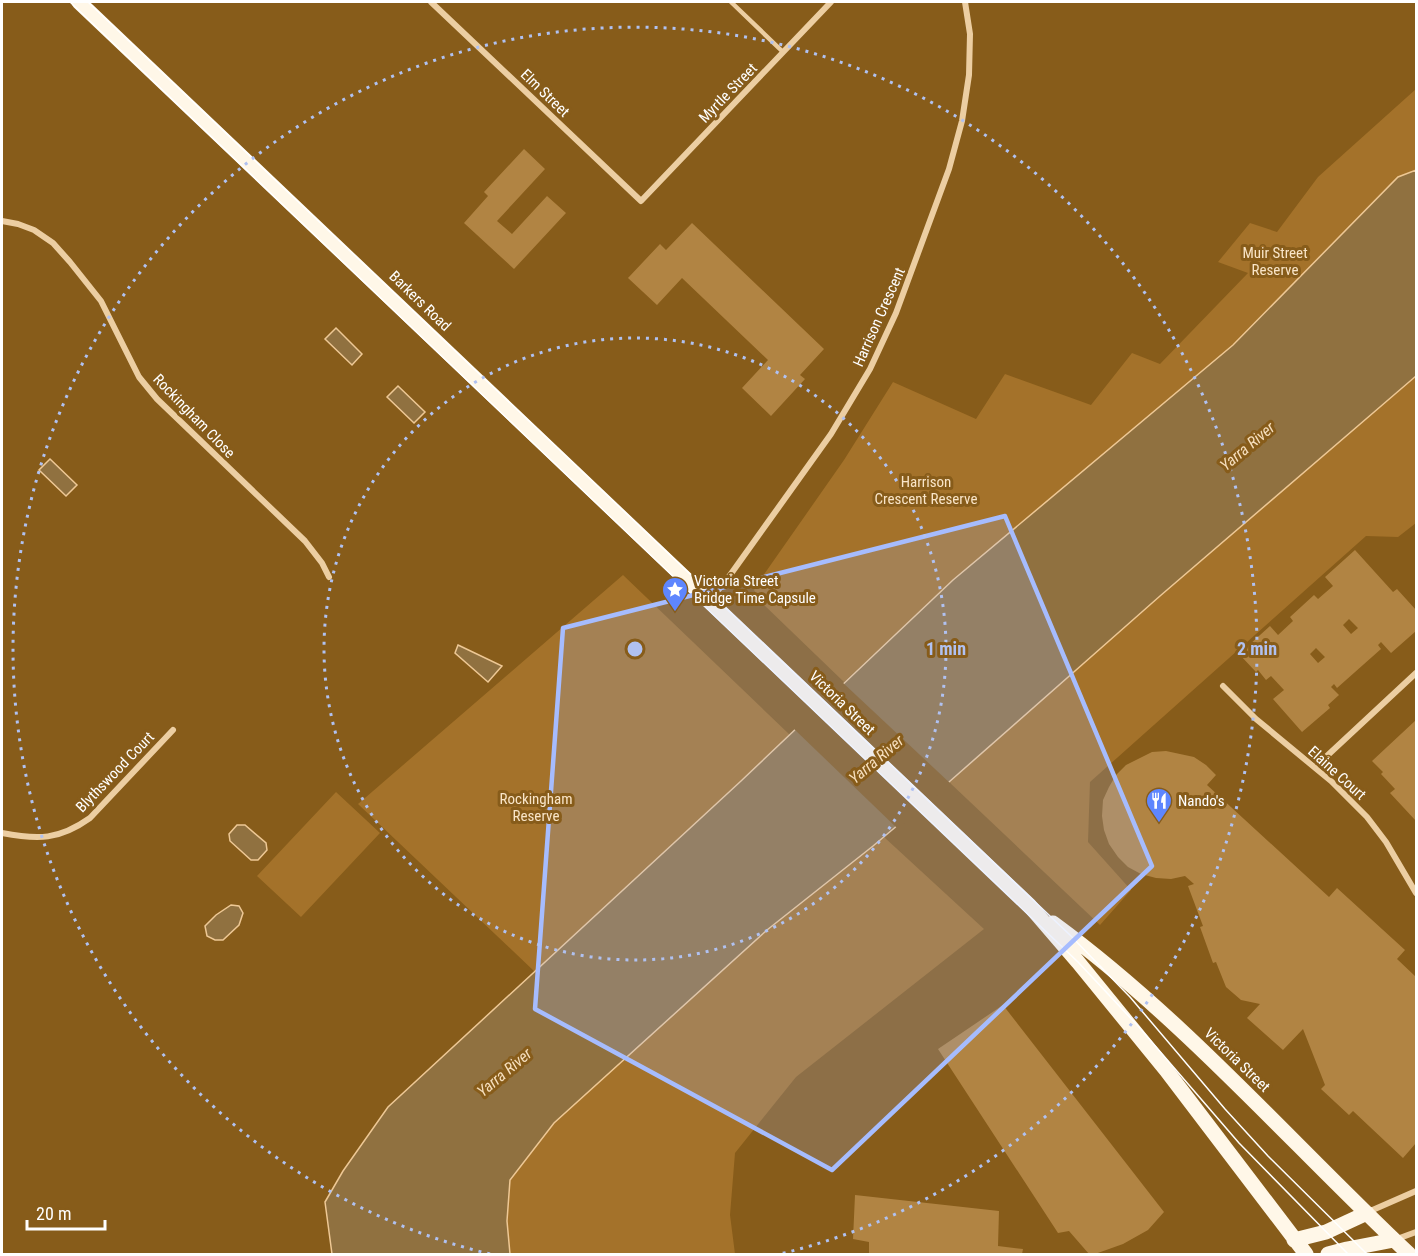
<svg xmlns="http://www.w3.org/2000/svg" width="1418" height="1256" viewBox="0 0 1418 1256" font-family="'Roboto Condensed',sans-serif">
	<style>
		.green { fill: #a4722a }
		.water { fill: #907140; stroke: #eec895; stroke-width: 1.5 }
		.pier { fill: #875c1a }
		.building { fill: #b18443; fill-rule: evenodd }
		.lines { fill: none; stroke-linecap: round; stroke-linejoin: round }
		.lane { stroke: #eccea2; stroke-width: 4.5 }
		.street { stroke: #eccea2; stroke-width: 6 }
		.primary { stroke: #fff7e8; stroke-width: 15 }
		.tram { stroke: #fff; stroke-width: 1.5 }
		.marked { fill: #a6bcfe; fill-opacity: 0.2; stroke: #a6bcfe; stroke-width: 4.5; stroke-linejoin: round }
		.ring { fill: none; stroke: #b0c1f1; stroke-width: 3; stroke-dasharray: 3 6 }
		.labels { text-anchor: middle; stroke-width: 6; stroke-linejoin: round; paint-order: stroke }
		.street-label { font-size: 15px; fill: #fff; stroke: #875c1a }
		.park-label { font-size: 15px; fill: #f9e5c8; stroke: #875c1a }
		.poi-label { font-size: 15px; fill: #fff; stroke: #875c1a; text-anchor: start }
		.water-label { font-size: 16px; font-style: italic; fill: #f6dfbe; stroke: #875c1a }
		.centre { fill: #b0c1f1; stroke: #875c1a; stroke-width: 3 }
		.ring-label { font-size: 18px; text-anchor: middle; font-weight: bold; fill: #b0c1f1; stroke: #875c1a; stroke-width: 6; stroke-linejoin: round; paint-order: stroke }
	</style>
	<rect width="100%" height="100%" fill="#875c1a"/>
	<path class="green" d="M1416,89V170L1398,177L1233,345L953,580L844,682L762,603L754,590L758,583L844,460L893,382L976,419L1005,374L1091,405L1132,353L1160,364L1248,273L1218,262L1250,223L1277,232L1318,177Z
		M1416,376V523L1398,537L1366,536L1090,782L1088,842L1131,890L1100,925L949,782L1160,596Z
		M623,575L790,735L535,972L358,804Z
		M336,792L380,833L301,917L257,876Z
		M884,837L984,929L796,1077L735,1153L730,1215L735,1254H510L507,1221L510,1180L554,1123L767,930Z"/>
	<path class="water" d="M1416,170V376L1160,596L949,782L873,846L767,930L554,1123L510,1180L507,1221L510,1254H332L325,1202L343,1171L388,1107L741,781L953,580L1233,345L1398,177Z
		M336,328L362,354L352,365L325,339Z
		M398,386L425,412L414,423L387,397Z
		M50,459L77,485L66,496L39,470Z
		M458,645L502,666L488,682L455,653Z
		M237,825H245L266,843L267,850L258,860H251L230,841L229,834Z
		M231,905L239,906L243,913L239,925L223,940H215L207,936L205,926L216,915Z"/>
	<path class="pier" d="M841,681L951,784L898,829L793,728Z"/>
	<path class="building" d="M524,149L545,169L497,221L512,234L547,196L566,213L514,269L464,223L488,196L484,192Z
		M692,223L824,349L800,375L805,379L771,416L742,388L768,360L682,278L657,305L628,278L660,244L666,250Z
		M1355,550L1393,592L1397,589L1416,610V631L1391,653L1381,642L1378,645L1381,649L1337,688L1334,684L1331,687L1339,695L1328,705L1330,708L1302,732L1273,699L1284,690L1271,676L1266,680L1258,670L1256,672L1239,654L1270,626L1278,635L1293,621L1290,617L1314,595L1318,599L1333,586L1325,577ZM1349,619L1358,628L1351,634L1343,625ZM1316,648L1325,657L1318,663L1310,654Z
		M1416,720V821L1390,793L1395,789L1381,774L1383,772L1372,761Z
		M1166,751L1194,757L1206,765L1216,775L1207,785L1329,897L1337,888L1405,950L1397,959L1416,977V1143L1403,1158L1353,1111L1349,1115L1321,1089L1325,1085L1303,1029L1283,1050L1247,1018L1260,1004L1241,1000L1226,987L1216,962L1213,963L1200,927L1203,926L1188,886L1194,884L1185,876L1171,879L1156,878L1141,874L1128,867L1118,857L1109,844L1104,830L1102,816L1103,800L1109,787L1116,775L1126,765L1152,752Z
		M1003,1005L1164,1212L1148,1230L1123,1244L1095,1254H1089L1069,1231L1058,1233L938,1049Z
		M855,1195L999,1211L998,1246L1023,1249L1022,1254H869V1242L853,1239Z"/>
	<g class="lines">
		<path class="lane" d="M731,2L783,52"/>
		<path class="street" d="M431,2L641,201L831,2
			M2,221L18,224L34,230L53,243L70,262L101,301L139,377L157,399L305,541L322,563L329,577
			M709,601L728,578L831,434L870,369L896,313L949,169L962,121L969,75L970,34L965,2
			M1223,686L1256,719L1331,781L1367,817L1386,842L1416,893
			M1315,767L1416,673
			M2,833C38,840 59,840 90,818L173,730
			M1368,1212L1416,1191
			M1397,1239L1416,1232"/>
		<path class="primary" d="M79,2L1029,905L1078,962L1166,1070L1306,1254
			M1053,923C1184,1019 1291,1143 1409,1254
			M1294,1240L1326,1232L1367,1213
			M1328,1254L1347,1249L1394,1240"/>
		<path class="tram" d="M70,2L1078,962L1138,1026L1239,1143L1348,1254
			M88,2L1070,935L1130,997L1225,1109L1268,1156L1367,1254"/>
	</g>
	<path class="marked" d="M1005,516L1152,866L832,1170L535,1009L563,628Z"/>
	<g class="ring">
		<circle cx="635" cy="649" r="311"/>
		<path d="M490 1254A622 622 0 1 1 780 1254"/>
	</g>
	<defs>
		<symbol id="sight-pin" viewBox="-11 -11 22 30"><path d="M0 17L-7.5 6A9.5 9.5 0 1 1 7.5 6Z" fill="#5e86fe" stroke="#875c1a"/><path d="M0-6L1.8-2.2L6-1.7L2.9 1.2L3.7 5.4L0 3.3L-3.7 5.4L-2.9 1.2L-6-1.7L-1.8-2.2Z" fill="#fff"/></symbol>
		<symbol id="restaurant-pin" viewBox="-11 -11 22 30"><path d="M0 17L-7.5 6A9.5 9.5 0 1 1 7.5 6Z" fill="#5e86fe" stroke="#875c1a"/><path d="M-5-6h1v4h1v-4h1v4h1v-4h1v5L-1.5 .5V6h-2V.5L-5-1ZM5-6V6H3V1.5H1.5Q1.5-4 5-6Z" fill="#fff"/></symbol>
	</defs>
	<g fill-rule="evenodd">
		<use href="#sight-pin" x="660" y="575" width="30" height="40"/>
		<use href="#restaurant-pin" x="1144" y="786" width="30" height="40"/>
	</g>
	<g class="labels">
		<g class="street-label">
			<text transform="translate(545 93) rotate(44)" y="5">Elm Street</text>
			<text transform="translate(728 93) rotate(-46)" y="5">Myrtle Street</text>
			<text transform="translate(420 301) rotate(44)" y="5">Barkers Road</text>
			<text transform="translate(879 317) rotate(-66)" y="5">Harrison Crescent</text>
			<text transform="translate(194 416) rotate(46)" y="5">Rockingham Close</text>
			<text transform="translate(842 703) rotate(44)" y="5">Victoria Street</text>
			<text transform="translate(115 772) rotate(-46)" y="5">Blythswood Court</text>
			<text transform="translate(1337 773) rotate(42)" y="5">Elaine Court</text>
			<text transform="translate(1237 1060) rotate(44)" y="5">Victoria Street</text>
		</g>
		<g class="park-label">
			<text x="1275" y="258">Muir Street<tspan x="1275" dy="17">Reserve</tspan></text>
			<text x="926" y="487">Harrison<tspan x="926" dy="17">Crescent Reserve</tspan></text>
			<text x="536" y="804">Rockingham<tspan x="536" dy="17">Reserve</tspan></text>
		</g>
		<g class="poi-label">
			<text x="694" y="586">Victoria Street<tspan x="694" dy="17">Bridge Time Capsule</tspan></text>
			<text x="1178" y="806">Nando's</text>
		</g>
		<g class="water-label">
			<text transform="translate(1247 446) rotate(-40)" y="6">Yarra River</text>
			<text transform="translate(876 759) rotate(-40)" y="6">Yarra River</text>
			<text transform="translate(504 1072) rotate(-40)" y="6">Yarra River</text>
		</g>
	</g>
	<circle cx="635" cy="649" r="9" class="centre"/>
	<g class="ring-label">
		<text x="946" y="655">1 min</text>
		<text x="1257" y="655">2 min</text>
	</g>
	<rect width="1418" height="1256" fill="none" stroke="#ffffff" stroke-width="6"/>
	<path d="M27 1220v9h78v-9" fill="none" stroke="#ffffff" stroke-width="3"/>
	<text x="36" y="1220" font-size="18" fill="#ffffff" stroke="#875c1a" stroke-width="4.5" paint-order="stroke">20 m</text>
</svg>
